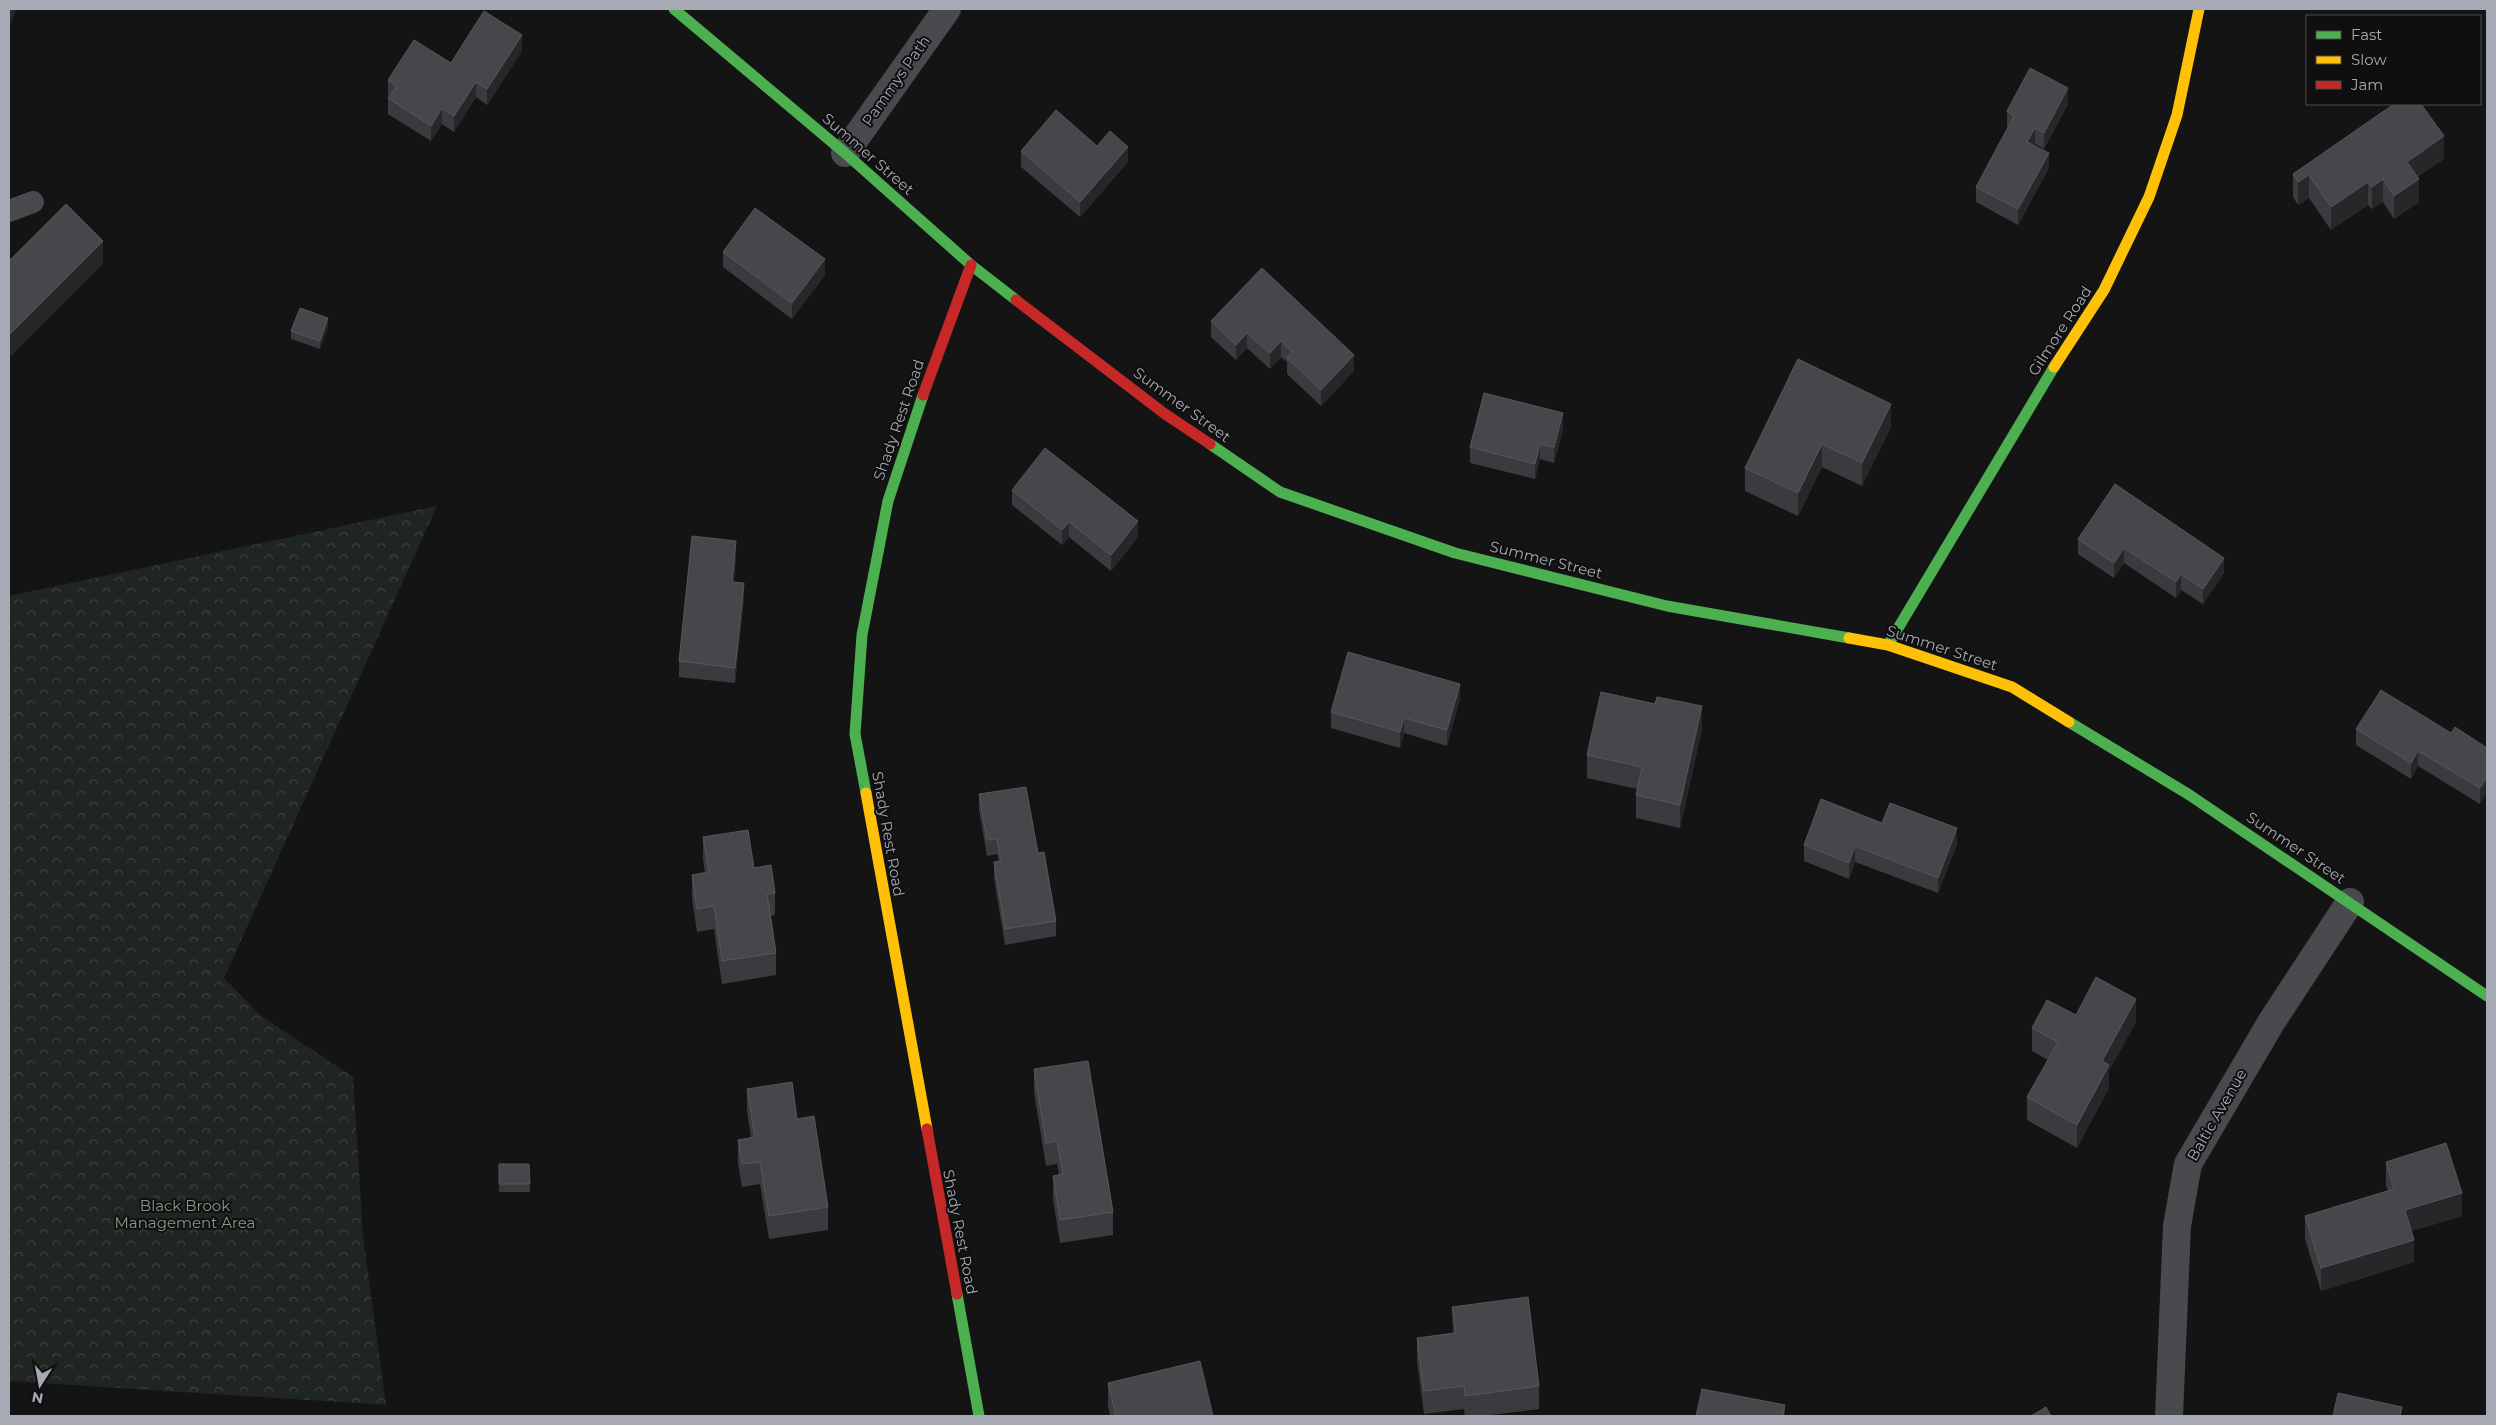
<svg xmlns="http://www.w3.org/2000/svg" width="2496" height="1425" viewBox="0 0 2496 1425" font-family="Montserrat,sans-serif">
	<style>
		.forest { fill: url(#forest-crowns) }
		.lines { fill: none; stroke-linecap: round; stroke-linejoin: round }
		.lane { stroke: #494a4d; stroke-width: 22 }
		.street { stroke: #494a4d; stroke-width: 28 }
		.fast { stroke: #4caf50; stroke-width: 11 }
		.slow { stroke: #ffc107; stroke-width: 11 }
		.jam { stroke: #c62828; stroke-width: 11 }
		.wall { fill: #3b3b3f }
		.shaded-wall { fill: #272729 }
		.building { fill: #47474b; stroke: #56565c }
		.labels { text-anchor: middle; stroke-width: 4; stroke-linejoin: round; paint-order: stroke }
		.street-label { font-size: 15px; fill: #a7a9b4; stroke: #0f0f10 }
		.park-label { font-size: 15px; fill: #819d87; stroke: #0f0f10 }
	</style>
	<defs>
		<pattern id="forest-crowns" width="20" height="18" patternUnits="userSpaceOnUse" patternTransform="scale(1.25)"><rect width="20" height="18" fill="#1f2520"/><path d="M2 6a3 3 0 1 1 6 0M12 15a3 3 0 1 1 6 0" fill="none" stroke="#3d423e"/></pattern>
	</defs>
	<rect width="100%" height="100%" fill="#141415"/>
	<path class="forest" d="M437,506L224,978L260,1015L353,1077L363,1236L386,1405L9,1381V596Z"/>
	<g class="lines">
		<path class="lane" d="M9,211L33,202"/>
		<path class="street" d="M845,153L947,9
			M2169,1416L2177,1226L2188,1164L2272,1021L2350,902"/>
		<path class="fast" d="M674,9L845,153L971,265L1016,300
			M1210,444L1280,492L1455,553L1667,606L1849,638
			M1888,645L2054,367
			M2069,722L2188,794L2487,996
			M866,793L855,734L862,635L888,501L923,395
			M957,1294L979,1416"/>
		<path class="slow" d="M2054,367L2104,290L2149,197L2177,115L2199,9
			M1849,638L1888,645L2012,687L2069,722
			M866,793L927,1129"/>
		<path class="jam" d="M1016,300L1165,414L1210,444
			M923,395L971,265
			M927,1129L957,1294"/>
	</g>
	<path class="wall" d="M522,51L487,105L476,97L454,132L442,124L431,141L388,114V98L389,97L388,96V80L451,63Z
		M2068,104L2044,149L2035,144L2034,145L2049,168L2018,225L1976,202V187L2008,128L2007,127V111Z
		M1021,151L1128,162L1080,217L1021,167Z
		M2444,159L2417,177L2419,202L2394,219L2383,202L2372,209L2368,205L2331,230L2309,198L2298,205L2293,197V174Z
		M723,252L825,275L792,319L723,267Z
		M1262,268L1354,371L1321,406L1287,374V362L1281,357L1270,369L1247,348L1236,360L1211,337V321Z
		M328,326L320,349L291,339V331Z
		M1798,359L1891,427L1862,486L1822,467L1798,516L1745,491V468Z
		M1563,429L1554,463L1540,459L1535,479L1470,463V447Z
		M2115,484L2224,573L2203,604L2181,590L2176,598L2124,563L2114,578L2078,554V539Z
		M1012,490L1138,537L1111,571L1069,537L1062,545L1012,505Z
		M736,557L734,582L744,599L735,683L679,677V661Z
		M1460,699L1447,746L1404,733L1400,748L1331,728V712Z
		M1702,729L1680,828L1636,818V795L1637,789L1587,778V755Z
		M2356,729L2451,733L2487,748L2480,804L2418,766L2411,779L2356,745Z
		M979,794L1038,853L1056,921V936L1005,945L994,878V862H999L997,854L987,856L979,810Z
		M1882,823L1957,844L1938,893L1855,862L1849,879L1804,861V845Z
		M703,837L754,868L775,893V915L771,916L776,953V975L722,984L714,929L697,932L692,898V875L705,873L703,859Z
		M2076,1015L2136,1022L2109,1071V1088L2077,1148L2027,1120V1097L2048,1060L2032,1051V1028Z
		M1034,1069L1113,1212V1235L1060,1243L1053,1199V1176L1059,1175L1057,1164L1046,1166L1034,1092Z
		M747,1089L797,1119L828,1207V1230L769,1239L760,1184L742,1187L738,1163V1140L751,1138L747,1111Z
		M2386,1162L2462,1216L2411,1231L2414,1262L2321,1291L2305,1239V1216L2388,1191L2386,1185Z
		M499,1164H529L530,1192H499Z
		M1452,1307L1539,1386V1409L1483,1416H1465L1464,1409L1424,1414L1417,1361V1338L1453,1333Z
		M1108,1383L1213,1416H1110L1108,1406Z"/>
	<path class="shaded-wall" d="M10,9H16L9,29V14Z
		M522,35V51L487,105V89Z
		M476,82V97L454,132V116Z
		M2068,88V104L2044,149V133Z
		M442,108V124L431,141V126Z
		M2035,128V144L2027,157V142Z
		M2444,136V159L2407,184V162Z
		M1128,147V162L1080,217V202Z
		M2049,153V168L2018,225V209Z
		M2309,175V198L2298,205V182Z
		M2383,179V202L2372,209V187Z
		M2419,179V202L2394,219V196Z
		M2368,182V205L2331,230V207Z
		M103,241V264L9,358V335Z
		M825,259V275L792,319V303Z
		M328,318V326L320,349V341Z
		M1247,333V348L1236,360V345Z
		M1281,341V357L1270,369V353Z
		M1354,355V371L1321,406V390Z
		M1891,404V427L1862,486V463Z
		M1563,413V429L1554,463V447Z
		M1540,444V459L1535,479V464Z
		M1822,444V467L1798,516V493Z
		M1138,521V537L1111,571V555Z
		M1069,522V537L1062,545V530Z
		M736,541V557L732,597V582Z
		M2124,548V563L2114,578V563Z
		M2224,558V573L2203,604V589Z
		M2181,574V590L2176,598V582Z
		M744,583V599L735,683V668Z
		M1460,684V699L1447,746V730Z
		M1702,706V729L1680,828V805Z
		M1404,718V733L1400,748V732Z
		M2418,751V766L2411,779V763Z
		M2487,777V792L2480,804V788Z
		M1957,828V844L1938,893V878Z
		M1855,846V862L1849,879V863Z
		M2136,999V1022L2109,1071V1088L2077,1148V1125L2102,1061Z
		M2462,1193V1216L2405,1233V1210Z
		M2414,1240V1262L2321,1291V1268Z
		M1785,1405V1416H1783Z"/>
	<path class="building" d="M484,11L522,35L487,89L476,82L454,116L442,108L431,126L388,98L397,86L388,80L414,40L451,63Z
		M2030,68L2068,88L2044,133L2035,128L2027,142L2049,153L2018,209L1976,187L2014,116L2007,111Z
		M2394,104H2421L2444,136L2407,162L2419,179L2394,196L2383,179L2372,187L2368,182L2331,207L2309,175L2298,182L2293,174Z
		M1056,110L1097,146L1110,131L1128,147L1080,202L1021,151Z
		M66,204L103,241L9,335V261Z
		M755,208L825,259L792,303L723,252Z
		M1262,268L1354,355L1321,390L1287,358L1292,352L1281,341L1270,353L1247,333L1236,345L1211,321Z
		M300,308L328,318L320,341L291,331Z
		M1798,359L1891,404L1862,463L1822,444L1798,493L1745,468Z
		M1484,393L1563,413L1554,447L1540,444L1535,464L1470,447Z
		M1045,448L1138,521L1111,555L1069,522L1062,530L1012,490Z
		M2115,484L2224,558L2203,589L2181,574L2176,582L2124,548L2114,563L2078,539Z
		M692,536L736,541L732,582L744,583L735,668L679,661Z
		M1348,652L1460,684L1447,730L1404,718L1400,732L1331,712Z
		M2381,690L2451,733L2455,727L2487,748V777L2480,788L2418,751L2411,763L2356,729Z
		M1601,692L1655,704L1657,697L1702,706L1680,805L1636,795L1642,767L1587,755Z
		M1026,787L1038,853L1044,852L1056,921L1005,929L994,862L1001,861L997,839L987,840L979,794Z
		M1821,799L1882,823L1890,803L1957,828L1938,878L1855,846L1849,863L1804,845Z
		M748,830L754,868L771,865L775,893L767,894L776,953L722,961L714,906L697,909L692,875L709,872L703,837Z
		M2096,977L2136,999L2102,1061L2109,1065L2077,1125L2027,1097L2058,1042L2032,1028L2047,1000L2076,1015Z
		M1088,1061L1113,1212L1060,1220L1053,1176L1063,1174L1057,1141L1046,1143L1034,1069Z
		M792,1082L797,1119L814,1116L828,1207L769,1216L760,1162L742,1164L738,1140L755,1137L747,1089Z
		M2446,1143L2462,1193L2405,1210L2414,1240L2321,1268L2305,1216L2394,1189L2386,1162Z
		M499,1164H529L530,1184H499Z
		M1528,1297L1539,1386L1465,1396L1464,1386L1424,1391L1417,1338L1456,1333L1452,1307Z
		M1200,1361L1213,1416H1116L1108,1383Z
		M1702,1389L1785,1405L1783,1416H1696Z
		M2338,1393L2402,1407L2400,1416H2333Z
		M2046,1407L2051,1416H2031Z"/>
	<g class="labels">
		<g class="street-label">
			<text transform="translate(896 81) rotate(-55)" y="5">Pammys Path</text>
			<text transform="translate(868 154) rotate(41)" y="5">Summer Street</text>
			<text transform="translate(2060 331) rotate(-57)" y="5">Gilmore Road</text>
			<text transform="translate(1182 405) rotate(36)" y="5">Summer Street</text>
			<text transform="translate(899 420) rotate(-71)" y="5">Shady Rest Road</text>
			<text transform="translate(1546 560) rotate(14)" y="5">Summer Street</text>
			<text transform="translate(1942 648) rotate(18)" y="5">Summer Street</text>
			<text transform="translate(888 834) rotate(80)" y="5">Shady Rest Road</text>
			<text transform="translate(2296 848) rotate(34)" y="5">Summer Street</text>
			<text transform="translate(2217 1115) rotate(-60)" y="5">Baltic Avenue</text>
			<text transform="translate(960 1232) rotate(79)" y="5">Shady Rest Road</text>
		</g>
		<g class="park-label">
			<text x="185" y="1211">Black Brook<tspan x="185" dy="17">Management Area</tspan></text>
		</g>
	</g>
	<rect width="2496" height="1425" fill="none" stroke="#a7a9b4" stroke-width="20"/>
	<rect x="2306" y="15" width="175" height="90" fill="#0f0f10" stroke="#4c4d52"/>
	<rect x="2316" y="31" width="25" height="8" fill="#4caf50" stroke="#4c4d52"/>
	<text x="2351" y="40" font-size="15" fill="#a7a9b4">Fast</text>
	<rect x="2316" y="56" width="25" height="8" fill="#ffc107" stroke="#4c4d52"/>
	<text x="2351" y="65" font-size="15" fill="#a7a9b4">Slow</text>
	<rect x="2316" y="81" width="25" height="8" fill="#c62828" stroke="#4c4d52"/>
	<text x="2351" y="90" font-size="15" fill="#a7a9b4">Jam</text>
	<g transform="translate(40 1385) rotate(191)" stroke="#0f0f10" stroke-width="4" paint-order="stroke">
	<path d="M0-4L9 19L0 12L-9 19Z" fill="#a7a9b4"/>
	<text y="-8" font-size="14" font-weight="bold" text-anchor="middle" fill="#a7a9b4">N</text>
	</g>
</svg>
